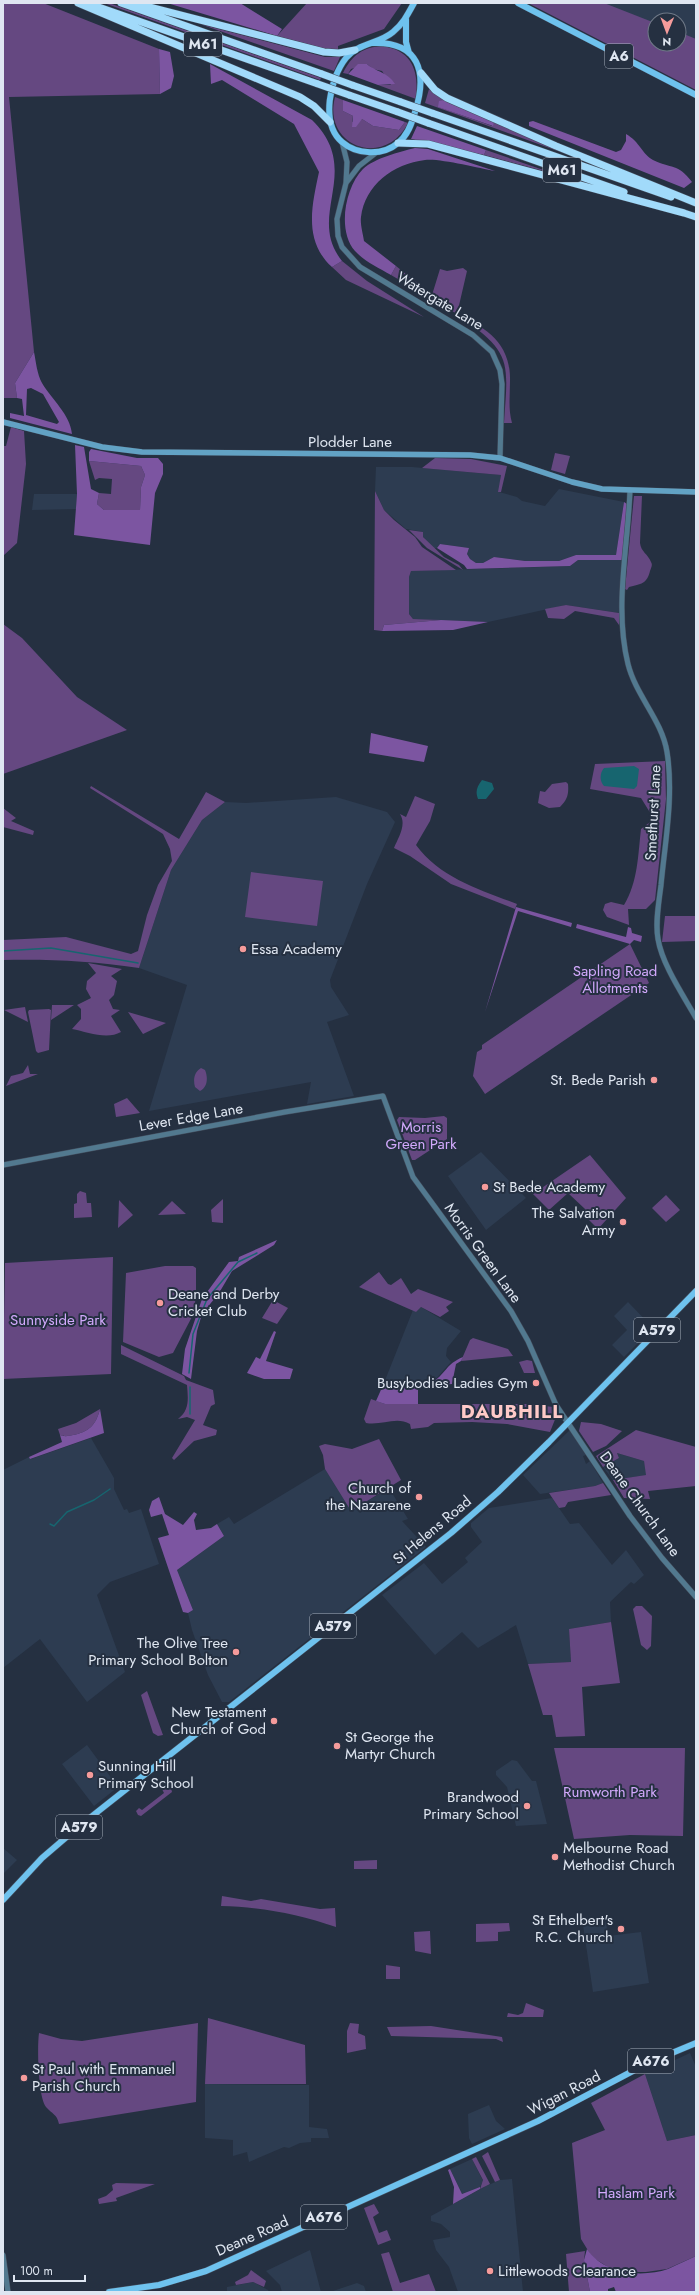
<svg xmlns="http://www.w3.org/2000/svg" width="699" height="2295" viewBox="0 0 699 2295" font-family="Jost,sans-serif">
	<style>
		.built { fill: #2d3c51 }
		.green { fill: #654881 }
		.forest { fill: #7c55a1; fill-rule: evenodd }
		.water { fill: #17656f }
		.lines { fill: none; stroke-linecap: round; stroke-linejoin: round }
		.stream { stroke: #17656f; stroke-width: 1.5 }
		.tertiary-casing { stroke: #434d5d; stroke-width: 6 }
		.secondary-casing { stroke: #434d5d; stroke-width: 6 }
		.primary-casing { stroke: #434d5d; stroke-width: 7 }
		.motorway-casing { stroke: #434d5d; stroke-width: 8 }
		.tertiary { stroke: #52798f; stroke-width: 5 }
		.secondary { stroke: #62a2c4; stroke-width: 5.5 }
		.primary { stroke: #6ec2ee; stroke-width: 6 }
		.motorway { stroke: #a1dafa; stroke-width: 7 }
		.motorway-bridge-casing { stroke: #434d5d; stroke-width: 8; stroke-linecap: butt }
		.motorway-bridge { stroke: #a1dafa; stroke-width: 7 }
		.poi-dot { fill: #f59b9b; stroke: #253041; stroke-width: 1.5 }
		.labels { text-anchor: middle; stroke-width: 4; stroke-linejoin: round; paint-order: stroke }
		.shield { fill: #253041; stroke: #a7afbc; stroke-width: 1 }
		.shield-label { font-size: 14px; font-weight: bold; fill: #dfe6f1 }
		.street-label { font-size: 15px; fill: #dfe6f1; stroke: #253041 }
		.poi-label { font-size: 15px; fill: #dfe6f1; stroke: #253041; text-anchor: start }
		.park-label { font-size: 15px; fill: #d2a9fc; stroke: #253041 }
		.district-label { font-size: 19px; font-weight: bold; letter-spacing: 1px; fill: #fec9c8; stroke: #253041 }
	</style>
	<rect width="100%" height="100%" fill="#253041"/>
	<path class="built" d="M591,3H696V59L679,44V20H655V37Z
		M376,467H412L501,475L499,492L517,497L522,501L545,506L559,489L624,502L616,555H576L559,561H525L494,557L483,563H476L470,559L467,554L469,548L440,544L437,548H433L423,537V532L406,529L384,510L375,491Z
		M34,494H77L76,509L32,510Z
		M578,560H622L619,613L566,605L488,622L413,619L409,614V577L411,571L570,566Z
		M336,797L387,812L395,822L367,884L330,980L331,987L349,1015L327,1022L354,1096L307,1104L311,1082L149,1111L187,985L139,968L171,870L202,820L225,802L246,803Z
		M481,1152L526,1198L486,1230L448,1176Z
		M628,1302L653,1328L624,1357L612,1345L627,1330L614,1316Z
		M421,1307L461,1331L447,1348L446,1356L451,1362L434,1381L426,1385L384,1383L413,1310L416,1312Z
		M570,1430L586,1455L583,1456L586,1464L590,1461L603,1483L595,1486L540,1494L523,1475Z
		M91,1438L114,1478V1489L124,1510L127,1509L129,1513L141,1509L159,1564L110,1582L97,1595L125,1672L87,1702L40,1639L3,1668V1470L29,1457L31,1459Z
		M617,1453L644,1461L647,1475L613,1480L603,1467L619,1458Z
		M325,1469L351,1511L389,1488L408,1519L402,1521L426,1547L229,1702H222L208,1675L192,1630L188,1613L193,1610L177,1570L224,1536L217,1524L229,1517L234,1524Z
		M552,1498L570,1524L579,1523L612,1565L626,1550L644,1575L634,1584L631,1582L610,1602L611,1622L569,1629L571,1662L528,1664L516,1625L478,1648L462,1632L435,1655L382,1595L424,1563L442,1584L468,1562L465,1558L482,1542L471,1527V1523L489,1508Z
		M87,1745L118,1787L94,1806L62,1764Z
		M512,1760L517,1761L532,1781H536L547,1824L516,1826L507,1787L496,1775V1771Z
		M3,1848L17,1860L3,1874Z
		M606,1922L608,1936L641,1932L649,1983L593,1992L583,1925Z
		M690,2053L696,2067V2135L667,2141L645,2074Z
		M205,2084L309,2085V2127L327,2129L329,2138H311V2142L300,2143L289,2148L284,2147L249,2162L247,2152L233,2156V2140L205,2138Z
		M489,2105L496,2121L505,2129L472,2144L469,2138L468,2114Z
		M472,2159L483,2181L480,2187L462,2194L450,2169Z
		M512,2179L523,2292H458L449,2267L436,2250L433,2240L450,2237V2232L441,2224L431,2221V2216L486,2186L500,2180Z
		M310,2250L321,2292H282L280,2285L266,2271Z
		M253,2282L268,2290L269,2292H227V2287Z
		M357,2283L364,2286L366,2292H330Z"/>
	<path class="green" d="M3,3H43L159,49L160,94L9,97L34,352L15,383L17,398H3Z
		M104,3H109L321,78L320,80Z
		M307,3H402L384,29L338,46V50H331L277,36Z
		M528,3H604L655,23V44H679V32L696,39V90Z
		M200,24L325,57H340L334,71Z
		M383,46C413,51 419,72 416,99L378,85H391L382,71L373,69L367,64L351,69L348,74L343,73C352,55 363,47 383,46Z
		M429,89L445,100L439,107L492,126L494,122L566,154L425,103Z
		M335,97L343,100V111L353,116L352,122L362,119L373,126L399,130L405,122L408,123C385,169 322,147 335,97Z
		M486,150L555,174L484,155Z
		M342,261L367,281L424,317L346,280L332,267Z
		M396,266L432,295L440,269L447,271L463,268L467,271L457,314L391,275Z
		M459,316C489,328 511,346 510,381C510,395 508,409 512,423H504C508,362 513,353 459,316Z
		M11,427L24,431L26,464L17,543L3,556V446H6Z
		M555,453L570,456L565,474L551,470Z
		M435,458L471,459L507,466L501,492H498L501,475L422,468Z
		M89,461L141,466L145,475L141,487L140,510H104L97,504L99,493L111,494L112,479L99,478L95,480Z
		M375,491L384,510L394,520L415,537L422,547L456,570L411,571L409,577V614L413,619L441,620L384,625L382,631L374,630Z
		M634,496H642L640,543C641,552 648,554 651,562C653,565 651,568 650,571C647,584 641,584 629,587L627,590L625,589Z
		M409,530L423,532V537L444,557L459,565L463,570L427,548Z
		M566,605L619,613V625L614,618L575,611L564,619L548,618L545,609Z
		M3,624L22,638L77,697L127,730L3,774Z
		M665,761L666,799L655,900L646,909H628L629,925L607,917L603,910L605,904L611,902L624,905C638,882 638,855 641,829L654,819L641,798L590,789L595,764Z
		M566,782L568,784C569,795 567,800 560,807L549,808L538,803L540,791L545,792L552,784Z
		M91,786L179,839L206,792L225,802L202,820L171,870L139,968C92,961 50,959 3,960V940L66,937L131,954L138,951L147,915L158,885L172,861L170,849L163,834L90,788Z
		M415,796L435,804L430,821L416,845C440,878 481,890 517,904L515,909L451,884L410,856L394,848C398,838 407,825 400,814L406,817Z
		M3,808L16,818L11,821L34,831L33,835L3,827Z
		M251,872L323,881L317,926L245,917Z
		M665,916H696V941L662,942Z
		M630,944L649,983L485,1094L473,1076L477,1052L482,1049V1045Z
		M88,963L122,969L111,976L117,981L114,995L109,1000L113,1009L120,1010L111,1016L121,1032C107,1040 87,1032 72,1029L81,1019V1009L77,1005L91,998L86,989L87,981L96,973Z
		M52,1005H74L51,1020Z
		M25,1007L28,1022L4,1010Z
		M49,1009L51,1010L49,1050L38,1053L36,1051L28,1012L29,1010Z
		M128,1012L166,1023L143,1034Z
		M28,1065L30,1074H38L6,1086L11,1076L23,1073Z
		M201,1068L205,1070C208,1077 208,1087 200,1091L195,1087C193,1080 194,1072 201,1068Z
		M127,1098L140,1113L116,1117L114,1104Z
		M444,1116L447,1118V1139L415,1160H412L397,1120L399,1117L425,1118Z
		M590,1155L626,1198L598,1229L581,1212L585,1209L568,1193L549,1210L533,1194Z
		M80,1191L86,1193L87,1203H91L92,1217L74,1218V1204L77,1203V1194Z
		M666,1195L680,1210L666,1222L652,1208Z
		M223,1199V1223L212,1222L211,1210Z
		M119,1200L133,1215L118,1228Z
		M172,1201L186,1214L158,1215Z
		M113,1257L111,1374L3,1379L5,1263Z
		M165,1266H193L196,1268V1293L194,1313L173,1353L159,1357L123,1342L126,1273Z
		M379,1272L388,1284L391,1285L401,1278L411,1294L418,1289L453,1302L446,1307L449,1311L440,1317L421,1307L416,1312L359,1287Z
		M273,1300L288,1308L277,1324L262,1318Z
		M473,1338L508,1349L513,1356L461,1361L470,1340Z
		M121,1345L184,1376L186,1380L213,1390L215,1404L211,1406L203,1425L217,1430L216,1435L194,1441L174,1460L172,1458L195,1420L187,1417L178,1419C190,1410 188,1398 187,1385L121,1354Z
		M527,1360L532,1361L535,1373H524L519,1362Z
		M371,1399L385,1404H529L553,1407L556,1417L550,1432L507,1424L472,1422L434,1423L428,1427L411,1429L410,1424C396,1416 381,1426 366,1423L364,1419Z
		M100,1409C96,1425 89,1432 73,1435C68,1436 65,1437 60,1435L58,1429L76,1423Z
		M581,1422L601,1424L622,1431L606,1446L593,1452L579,1431Z
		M636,1430L696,1447V1486L648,1491L650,1499L624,1498L613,1480L646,1475L644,1461L617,1453L619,1458L603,1467L596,1456Z
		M379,1439L401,1480L351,1511L325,1469L323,1455L319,1446L325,1444L352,1449Z
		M603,1483L611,1495L568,1502L565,1507L559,1508L549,1493L595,1486Z
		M636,1606H642L652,1616L651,1646L647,1650L641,1645L633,1609Z
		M611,1622L620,1683L582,1687L585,1736L556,1737L552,1715H543L528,1664L571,1662L569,1629Z
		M147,1691L163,1735L158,1736L153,1733L141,1695Z
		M554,1748H685L683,1836L630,1835L574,1839Z
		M170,1784L172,1792L141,1816L138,1815L136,1811L139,1808L142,1810L164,1793L162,1789Z
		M377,1860V1869H354V1861Z
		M222,1896L251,1901L261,1899L320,1909L335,1908L336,1927C298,1914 261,1907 221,1906Z
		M509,1923L510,1931L498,1932V1941L476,1942V1924Z
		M430,1931L431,1954L415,1951L414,1932Z
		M386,1965L400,1967V1979H386Z
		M526,2003L544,2010L543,2017H507L508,2013L518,2015L523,2013Z
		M208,2018L305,2045L306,2084H205Z
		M198,2023L196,2102L59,2124C57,2114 52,2114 46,2107C38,2097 37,2047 39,2033L61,2039L82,2041Z
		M350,2023L359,2024L358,2033L365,2036L366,2049L347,2053V2031Z
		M431,2026L502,2037L503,2042L496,2039L391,2036L387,2027Z
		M645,2074L667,2141L696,2135V2256L667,2269L646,2272H625L608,2267L592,2257L581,2239L572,2143L605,2130L591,2103Z
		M488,2152L500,2180L495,2182L482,2156Z
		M476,2157L490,2184L480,2189L483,2180L472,2159Z
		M116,2183L155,2184L116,2198L117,2201L99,2204L98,2199L106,2196L113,2190L112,2185Z
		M374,2204L379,2213L373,2217L379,2233L387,2230L391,2240L378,2245L364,2208Z
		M585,2251L584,2260L590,2292H569L566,2254Z
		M389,2252L400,2283L429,2274L436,2292H393L381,2254Z
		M251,2270L266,2281L264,2287L253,2282L236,2285L235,2282L248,2275Z"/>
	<path class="forest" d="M167,3H240L282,29L277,36Z
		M159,49L170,52L174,76L171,88L160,94Z
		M210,64L312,120C364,171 305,215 342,261L332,267C303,241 312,205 319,172L294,124L222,80L211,84Z
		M358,64H367C376,72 388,72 395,84L378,85L348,74Z
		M343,100L405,122L399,130L373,126L362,119L356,127H352L353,116L343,111Z
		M445,100L494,122L493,126L438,107L439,101Z
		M533,121L616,152L621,150L626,141V134C640,142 642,154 653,160C671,169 678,163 692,182L684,188L529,126V122Z
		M417,126L486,150L484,155L411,139Z
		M415,148L428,149L495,171C478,168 439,158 425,160C393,164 365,185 361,217C360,224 363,234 364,241L396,266L391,275C379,268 365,262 355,251C337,231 345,187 363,169C375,158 399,152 415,148Z
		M34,352C36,362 37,374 42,383C52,400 70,414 72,434L10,418V413L24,416L22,399L17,398L15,383ZM31,388L43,394L59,422L57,424L26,415L27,389Z
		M75,445L84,447L91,489L99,493L97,504L104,510H140L141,487L145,475L141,466L89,461V452L91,449L137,458H158L163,464V474L155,493L150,545L74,535L77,494Z
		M624,502L627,504L622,560H578L570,566L467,569L464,565L437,548L440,544L469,548L467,554L470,559L476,563H483L494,557L525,561H559L576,555H616Z
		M441,620L488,622L453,630L382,631L384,625Z
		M371,733L428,746L424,762L369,753Z
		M516,907L572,923L571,927L518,911L485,1012Z
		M577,924L626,937L628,927L631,928L632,933L642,936L641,942L634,940L630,944L576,928Z
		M277,1240L274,1245L232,1271L219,1293L202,1314L197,1331L191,1379L182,1374L185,1349L202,1299L229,1262L238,1261L239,1257Z
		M274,1331L276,1332L266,1361L293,1369L290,1379H264L247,1373L256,1357L260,1359Z
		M463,1357L461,1361L456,1364L452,1384L418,1387V1404H385L376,1401L384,1383C398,1384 422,1389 434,1381C446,1373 446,1364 463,1357Z
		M100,1409L104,1433L30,1459L29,1457L62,1442L60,1435C65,1437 68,1436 73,1435C89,1432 96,1425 100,1409Z
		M159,1497L165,1514L183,1525L194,1512L197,1514L194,1520L196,1530L211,1528L217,1524L224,1536L177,1570L193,1610L188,1613L183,1612L158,1538L169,1535L162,1514L151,1517L149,1510L152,1501Z
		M450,2169L462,2194L480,2187V2189L453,2204L454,2187L448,2170Z
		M587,2249C603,2274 642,2278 668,2269C677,2265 687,2260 696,2256V2292H616L614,2287L608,2289V2292H590L584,2260Z"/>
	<path class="water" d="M634,766L639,769L637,786L634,789L604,786C599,780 600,773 604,768Z
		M482,780L492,783L494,789L486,799H478C475,791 477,787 482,780Z"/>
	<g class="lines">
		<path class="stream" d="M3,951L51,948L138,963
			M189,1373L193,1334L207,1299L238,1262L257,1253
			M190,1387V1414
			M50,1524L54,1526L67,1512L94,1500L110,1489"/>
		<defs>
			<path id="tertiary" d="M342,142L347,162L346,183L337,219L338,236L342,247L360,267L473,335L492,352L500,370L502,384L500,458
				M346,183L359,166L377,152
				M630,490C628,548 614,607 628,664C636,696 662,720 667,752C674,796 665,842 661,885C659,902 655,922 658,939C662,964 683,995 696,1018
				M3,1165L285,1112L383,1096L413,1177L511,1311L528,1341L556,1405L630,1516L662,1558L696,1597
				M3,2255L8,2292"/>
			<path id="secondary" d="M3,422L102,447L142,452L470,455L500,458L572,482L602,489L696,492"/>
			<path id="primary" d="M518,3L696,95
				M406,19V42L409,53
				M372,43C419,41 428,72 415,112C412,123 408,135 398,143C383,156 357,155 342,142C320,123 330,78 346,58C358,43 379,44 393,32C403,24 408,14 414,3
				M3,1900L42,1858L77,1828L451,1533L498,1492L549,1442L696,1291
				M109,2292L159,2285L206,2271L538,2121L648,2063L696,2043"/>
			<path id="motorway" d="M78,3L300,97L314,106L330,122
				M121,3L322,74
				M134,3L324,52L339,53L355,50
				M90,4L318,84
				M421,73L435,90L447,98L556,146L696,203
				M352,85L401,102
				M349,95L398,112
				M432,113L671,197
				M428,123L624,192
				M398,143L428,144L684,213
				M681,212L696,217"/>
		</defs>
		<use href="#tertiary" class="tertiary-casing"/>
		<use href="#secondary" class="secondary-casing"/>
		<use href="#primary" class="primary-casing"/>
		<use href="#motorway" class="motorway-casing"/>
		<use href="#tertiary" class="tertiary"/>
		<use href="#secondary" class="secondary"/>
		<use href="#primary" class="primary"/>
		<use href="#motorway" class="motorway"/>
		<defs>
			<path id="motorway-bridge" d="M322,74L352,85
				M318,84L349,95
				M401,102L432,113
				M398,112L428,123"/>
		</defs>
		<use href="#motorway-bridge" class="motorway-bridge-casing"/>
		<use href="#motorway-bridge" class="motorway-bridge"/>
	</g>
	<g class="poi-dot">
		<circle cx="243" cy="949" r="4"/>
		<circle cx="654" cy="1080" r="4"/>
		<circle cx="485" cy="1187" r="4"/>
		<circle cx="623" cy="1222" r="4"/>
		<circle cx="160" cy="1303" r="4"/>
		<circle cx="536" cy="1383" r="4"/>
		<circle cx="419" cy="1497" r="4"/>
		<circle cx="236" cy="1652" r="4"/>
		<circle cx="274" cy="1721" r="4"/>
		<circle cx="337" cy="1746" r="4"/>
		<circle cx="90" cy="1775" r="4"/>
		<circle cx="527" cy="1806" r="4"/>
		<circle cx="555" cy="1857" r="4"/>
		<circle cx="621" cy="1929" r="4"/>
		<circle cx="24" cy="2078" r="4"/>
		<circle cx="490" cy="2271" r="4"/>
	</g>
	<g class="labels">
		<g class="shield">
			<rect x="184" y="32" width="38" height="24" rx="3"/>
			<rect x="605" y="44" width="28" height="24" rx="3"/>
			<rect x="543" y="158" width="38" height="24" rx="3"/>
			<rect x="634" y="1318" width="46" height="24" rx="3"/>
			<rect x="310" y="1614" width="46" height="24" rx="3"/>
			<rect x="56" y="1815" width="46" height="24" rx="3"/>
			<rect x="628" y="2049" width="46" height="24" rx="3"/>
			<rect x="301" y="2205" width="46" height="24" rx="3"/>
		</g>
		<g class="shield-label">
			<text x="203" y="49">M61</text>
			<text x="619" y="61">A6</text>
			<text x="562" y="175">M61</text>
			<text x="657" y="1335">A579</text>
			<text x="333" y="1631">A579</text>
			<text x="79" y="1832">A579</text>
			<text x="651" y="2066">A676</text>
			<text x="324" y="2222">A676</text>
		</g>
		<g class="street-label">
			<text transform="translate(440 301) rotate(31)" y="5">Watergate Lane</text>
			<text x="350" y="447">Plodder Lane</text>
			<text transform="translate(653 813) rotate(-87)" y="5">Smethurst Lane</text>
			<text transform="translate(191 1117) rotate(-10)" y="5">Lever Edge Lane</text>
			<text transform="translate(483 1253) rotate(54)" y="5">Morris Green Lane</text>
			<text transform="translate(640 1504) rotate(54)" y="5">Deane Church Lane</text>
			<text transform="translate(432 1530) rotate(-40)" y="5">St Helens Road</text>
			<text transform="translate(564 2093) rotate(-27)" y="5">Wigan Road</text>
			<text transform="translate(252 2236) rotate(-24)" y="5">Deane Road</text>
		</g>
		<g class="poi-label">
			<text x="251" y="954">Essa Academy</text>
			<text x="646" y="1085" text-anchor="end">St. Bede Parish</text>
			<text x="493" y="1192">St Bede Academy</text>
			<text x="615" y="1218" text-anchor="end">The Salvation<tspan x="615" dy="17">Army</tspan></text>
			<text x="168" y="1299">Deane and Derby<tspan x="168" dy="17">Cricket Club</tspan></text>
			<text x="528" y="1388" text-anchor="end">Busybodies Ladies Gym</text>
			<text x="411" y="1493" text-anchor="end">Church of<tspan x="411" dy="17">the Nazarene</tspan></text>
			<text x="228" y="1648" text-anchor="end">The Olive Tree<tspan x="228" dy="17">Primary School Bolton</tspan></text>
			<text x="266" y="1717" text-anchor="end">New Testament<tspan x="266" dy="17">Church of God</tspan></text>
			<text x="345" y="1742">St George the<tspan x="345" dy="17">Martyr Church</tspan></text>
			<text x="98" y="1771">Sunning Hill<tspan x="98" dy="17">Primary School</tspan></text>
			<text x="519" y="1802" text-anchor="end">Brandwood<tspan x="519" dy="17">Primary School</tspan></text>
			<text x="563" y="1853">Melbourne Road<tspan x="563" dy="17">Methodist Church</tspan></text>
			<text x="613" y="1925" text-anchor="end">St Ethelbert's<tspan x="613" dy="17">R.C. Church</tspan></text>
			<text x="32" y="2074">St Paul with Emmanuel<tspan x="32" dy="17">Parish Church</tspan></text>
			<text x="498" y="2276">Littlewoods Clearance</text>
		</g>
		<g class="park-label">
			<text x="615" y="976">Sapling Road<tspan x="615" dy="17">Allotments</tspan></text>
			<text x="421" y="1132">Morris<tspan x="421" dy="17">Green Park</tspan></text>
			<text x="58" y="1325">Sunnyside Park</text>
			<text x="610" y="1797">Rumworth Park</text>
			<text x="636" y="2198">Haslam Park</text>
		</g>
		<g class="district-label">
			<text x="512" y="1418">DAUBHILL</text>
		</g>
	</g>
	<rect width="699" height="2295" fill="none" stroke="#dfe6f1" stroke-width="8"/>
	<g transform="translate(667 32) rotate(181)"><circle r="19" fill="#253041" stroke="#6f7987"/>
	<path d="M0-3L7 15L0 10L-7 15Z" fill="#f59b9b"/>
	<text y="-6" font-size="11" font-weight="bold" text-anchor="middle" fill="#dfe6f1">N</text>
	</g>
	<path d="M14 2275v6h71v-6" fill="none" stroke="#dfe6f1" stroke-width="2"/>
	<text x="20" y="2275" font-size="12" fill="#dfe6f1" stroke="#253041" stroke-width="3" paint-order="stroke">100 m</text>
</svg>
